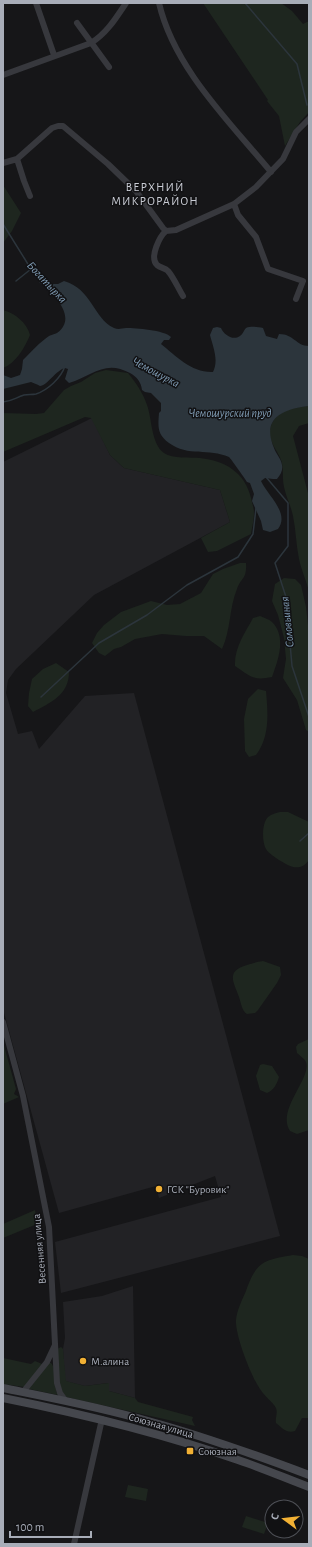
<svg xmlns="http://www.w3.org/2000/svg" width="312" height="1547" viewBox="0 0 312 1547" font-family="'Alegreya Sans',sans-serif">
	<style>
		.built { fill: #222225 }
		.green { fill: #1e261f }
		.water { fill: #2c353c }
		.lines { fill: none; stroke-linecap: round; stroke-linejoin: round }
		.stream { stroke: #2c353c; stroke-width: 1.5 }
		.street { stroke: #37383d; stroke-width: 6 }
		.secondary { stroke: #45474d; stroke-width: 8 }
		.poi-dot { fill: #f2b134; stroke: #111113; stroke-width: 1.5 }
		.labels { text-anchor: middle; stroke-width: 3; stroke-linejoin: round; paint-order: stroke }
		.poi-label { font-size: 11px; fill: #a8adb8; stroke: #111113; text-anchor: start }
		.street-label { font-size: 11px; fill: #a8adb8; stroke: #111113 }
		.neighbourhood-label { font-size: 12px; letter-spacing: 1px; fill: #c9ccd4; stroke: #111113 }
		.water-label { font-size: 12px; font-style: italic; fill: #7f9bb3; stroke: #111113 }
	</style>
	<rect width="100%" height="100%" fill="#161618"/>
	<path class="built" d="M92,418L110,455L124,468L220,490L230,522L94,595L16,669L8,680L6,693L18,734L32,731L39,749L85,696L134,693L280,1236L61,1293L55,1242L221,1197L215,1176L159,1198L156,1186L59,1213L3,1009V462Z
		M133,1286L135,1398L109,1391L108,1383L85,1386L65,1381L63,1349L65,1338L63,1302L102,1296Z"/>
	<path class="green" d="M203,3H281L292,11L303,24L309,21V112L300,122L285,146L279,116L267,101L268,100Z
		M3,185L21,213L12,231L3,243Z
		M3,310C15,313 27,323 30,335C25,347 16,363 3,368Z
		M106,370L128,373C136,383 143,393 147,405C152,418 151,444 164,453C173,459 190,457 200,458C225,461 245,472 251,498C252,503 254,508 254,513C254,520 252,527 251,534L217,551L208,552L201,538L230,522L220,490L124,468L110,455L91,418L85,417L3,452V413L36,414L44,413L64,390L71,386L81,382L95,373Z
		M309,406V423L299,426L293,436L309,497V591C306,580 301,569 299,559C296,545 296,530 293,516C291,506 286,497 284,487C282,478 284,468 281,460C277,449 266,440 271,426C276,410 294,407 309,406Z
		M240,563H246C247,580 241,577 237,589C229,608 231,630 222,649L204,636H186L162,634L135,639L121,647L114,649L105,656L99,653L92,643L97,633L104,625L121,612L151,601L167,605L180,604L201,593L213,574L223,569Z
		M284,578L295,579L301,585L306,607L309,634V732L306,730L297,700L283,678L286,659L284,638L278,615L272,601L275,584Z
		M260,616C264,618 269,619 272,622C287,637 278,660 272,677C253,681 250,676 235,666C234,648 245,633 253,618Z
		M56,663L69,672C69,695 50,703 33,712L28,706L29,693L32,679L43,669Z
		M258,689L266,691C268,714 270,736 256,755L249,757L245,751L244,719L248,699Z
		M280,812H288L309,822V860C299,874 287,865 276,858C272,855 267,852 265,847C262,839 262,823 268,817C272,814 276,813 280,812Z
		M263,961L280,967L281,975L277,983L258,1010L255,1013L247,1014C242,1011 241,1003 239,997C233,981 226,971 247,965C253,963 257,962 263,961Z
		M309,1039V1130L297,1134L290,1131C276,1110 312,1078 306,1062C304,1058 300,1056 297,1053L296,1047L298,1044Z
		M3,1042L16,1089L14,1094L19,1097L3,1104Z
		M263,1064L272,1066L279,1077C277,1084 274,1090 267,1093L260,1090L256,1076L260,1065Z
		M35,1210L37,1224L3,1238V1224Z
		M293,1255L302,1256L309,1259V1418H302L295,1431C287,1434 282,1428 276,1423C275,1418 278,1413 276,1408C273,1402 264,1396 260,1389C251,1376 235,1335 236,1320C237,1310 242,1300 246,1291C256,1262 263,1260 293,1255Z
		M61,1347L63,1349L66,1381L85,1386L109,1383V1391L135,1398L138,1402L193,1417L192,1420L195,1426L66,1397L59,1388L57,1349Z
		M3,1358L31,1364L35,1361L42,1364L24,1387L3,1384Z
		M49,1363H51C58,1371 53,1386 58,1395L29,1389Z
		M128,1485L148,1489L146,1501L125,1497Z
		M246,1516L268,1523L264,1534L242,1527Z"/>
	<path class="water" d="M48,279L52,284H58L64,281C92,289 93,318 114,328C119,330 122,328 126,328C136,328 164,330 171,337L169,340H164L161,344C176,356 192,373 213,372C219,360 213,347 210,335L213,328L217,327L221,328C224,335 233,341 240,336C243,334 244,330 246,328C251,326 258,327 263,328L266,336L277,339L279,334C294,334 296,346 309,346V406C283,409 261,418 274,448C276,454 281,458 282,465C283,470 281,474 277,479H273L265,478L261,481C268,496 290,513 278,529L270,532L263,530L261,521L252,501L254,494L250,483L247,482C244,477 231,459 229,457C209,448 188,457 169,443C157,434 158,427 159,413L161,411V403L151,393L145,392L142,390C141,382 137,377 130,373C105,359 92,376 69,383L65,379L68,369L65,368C56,370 47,386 40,386C38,385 34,383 31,382L3,389V375L11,378L20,375L22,369L23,360C31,352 40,342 49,336C51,335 55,334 57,333C79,317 52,292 39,282Z"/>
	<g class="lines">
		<path class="stream" d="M245,3L297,64L307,105
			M3,224L31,269L44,280
			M16,281L31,269
			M3,402C13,401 15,398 24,395C28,394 32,395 36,394C48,390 61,378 65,366
			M266,477L288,503V546L275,563L286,597L292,666L309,717
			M41,697L99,643L147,615L187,585L238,557L253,534L256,508
			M300,841L309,833"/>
		<path class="street" d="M36,3L54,55
			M159,3C174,68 229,121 271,172
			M77,23L109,67
			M3,75L91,43C107,33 116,18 126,3
			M17,159L24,181L30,196
			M3,163L17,159L52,128L58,126H63L108,164L136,191L163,228L166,231L176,230L234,204L256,187L283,159L296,132L309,119
			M234,204L238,215L256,237L268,269L303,281L296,299
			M166,231C160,236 149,257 157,265C161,268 165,268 168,271C174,278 178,288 183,296
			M3,1022L23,1096L49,1227L57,1383L60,1393L65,1400
			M23,1392L47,1362L55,1345
			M74,1544L102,1419"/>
		<path class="secondary" d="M3,1388C52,1398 100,1407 148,1421C203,1436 256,1455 309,1475
			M3,1398C83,1414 161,1433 238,1460C262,1468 285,1478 309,1487"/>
	</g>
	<g class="poi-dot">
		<circle cx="159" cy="1189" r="4"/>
		<circle cx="83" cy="1361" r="4"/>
		<rect x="186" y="1447" width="8" height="8" rx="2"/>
	</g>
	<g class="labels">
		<g class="poi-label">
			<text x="167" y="1193">ГСК "Буровик"</text>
			<text x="91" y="1365">М.алина</text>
			<text x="198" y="1455">Союзная</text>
		</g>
		<g class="street-label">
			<text transform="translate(39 1249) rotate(-95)" y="4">Весенняя улица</text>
			<text transform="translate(161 1425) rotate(16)" y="4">Союзная улица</text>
		</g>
		<g class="neighbourhood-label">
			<text x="155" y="191">ВЕРХНИЙ<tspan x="155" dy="14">МИКРОРАЙОН</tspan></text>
		</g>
		<g class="water-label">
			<text transform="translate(47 282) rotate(47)" y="4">Богатырка</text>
			<text transform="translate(156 372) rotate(28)" y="4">Чемошурка</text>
			<text x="230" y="417">Чемошурский пруд</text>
			<text transform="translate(287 622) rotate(-96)" y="4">Соловьиная</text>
		</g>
	</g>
	<rect width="312" height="1547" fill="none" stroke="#a8adb8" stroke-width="8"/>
	<g transform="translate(284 1519) rotate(285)"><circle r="19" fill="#111113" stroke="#4d4f55"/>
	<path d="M0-3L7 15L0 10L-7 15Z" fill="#f2b134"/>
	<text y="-6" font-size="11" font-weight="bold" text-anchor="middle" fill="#a8adb8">С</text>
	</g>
	<path d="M10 1531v6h81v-6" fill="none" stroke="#a8adb8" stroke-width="2"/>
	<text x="16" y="1531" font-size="12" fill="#a8adb8" stroke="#111113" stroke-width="3" paint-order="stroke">100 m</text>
</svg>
